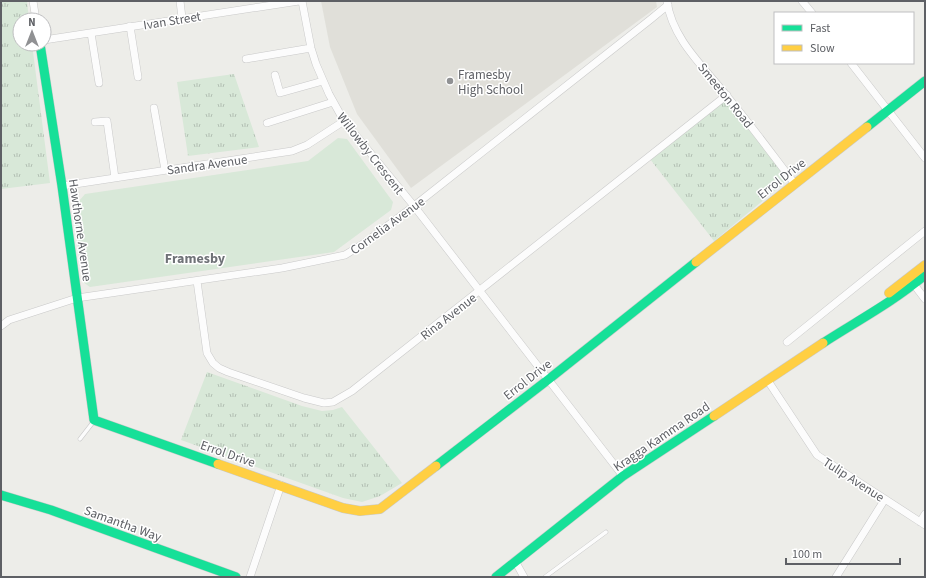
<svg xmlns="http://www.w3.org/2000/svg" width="926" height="578" viewBox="0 0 926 578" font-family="'Source Sans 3',sans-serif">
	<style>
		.education { fill: #e0dfd9 }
		.park { fill: url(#park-tufts) }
		.garden { fill: #d8e8d8 }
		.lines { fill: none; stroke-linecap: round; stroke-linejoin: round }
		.lane-casing { stroke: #c9c9c9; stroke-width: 4.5 }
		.street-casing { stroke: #c9c9c9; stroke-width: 8 }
		.fast-casing { stroke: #c8c9c9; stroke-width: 10 }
		.slow-casing { stroke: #c8c9c9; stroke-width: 10 }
		.lane { stroke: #fcfcfc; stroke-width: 3.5 }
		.street { stroke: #fcfcfc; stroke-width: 7 }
		.fast { stroke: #16e098; stroke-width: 9 }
		.slow { stroke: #ffcf43; stroke-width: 9 }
		.poi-dot { fill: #909193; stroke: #fff; stroke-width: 1.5 }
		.labels { text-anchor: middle; stroke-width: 3; stroke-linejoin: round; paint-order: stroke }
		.street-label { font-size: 13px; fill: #5e6065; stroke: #fff }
		.poi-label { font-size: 13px; fill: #5e6065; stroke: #fff; text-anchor: start }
		.neighbourhood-label { font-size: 14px; font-weight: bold; fill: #6f7277; stroke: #fff }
	</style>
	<defs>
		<pattern id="park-tufts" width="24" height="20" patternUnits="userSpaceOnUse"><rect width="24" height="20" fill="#d8e8d8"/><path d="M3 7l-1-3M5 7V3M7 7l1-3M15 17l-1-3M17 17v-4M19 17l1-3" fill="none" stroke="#b2bfb3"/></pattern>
	</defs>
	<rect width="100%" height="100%" fill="#edede9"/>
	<path class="education" d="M321,1H656L657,7L411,188L357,114L330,47Z"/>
	<path class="park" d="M1,1H27L29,20H20V44H32L50,183L1,189Z
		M234,74L259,147L188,156L177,82Z
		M726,100L789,179L714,241L650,159Z
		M207,372L302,406L322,411L333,410L342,407L402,483L380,496L362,502L343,498L181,440Z"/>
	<path class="garden" d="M338,138L347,139L393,202L391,210L334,252L90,287L83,282L73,208L85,194L308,161Z"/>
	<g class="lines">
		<defs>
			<path id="lane" d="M80,439L94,421
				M545,577L606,532"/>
			<path id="street" d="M33,1L36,20
				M180,1L182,18
				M302,1L311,48L316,64L329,94L344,121L414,206L623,476
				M667,1C672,39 704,67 726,95C750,124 772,154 795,184
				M802,1L812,13
				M130,26L138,77
				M91,33L99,83
				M44,40L299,1
				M246,59L311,48
				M851,63L925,158
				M275,75L280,93L323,81
				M154,108L165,170
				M95,122L107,121L115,178
				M267,123L333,102
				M62,186L292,151L307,145L344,121
				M197,281L207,353L213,363L219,368L228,372L304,398L324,403L333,402L352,391L727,95
				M912,282L925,299
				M1,326L9,320L77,298L282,268L345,255L363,244L414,206L651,19L668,5
				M787,342L925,231
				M768,381L817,455L925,525
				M920,522L925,514
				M515,561L524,577
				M250,577L281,485
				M836,577L885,499"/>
			<path id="fast" d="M40,44L62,186L94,420L218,464
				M867,127L925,81
				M823,343C857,321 893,302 925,275
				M436,466L549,379L696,262
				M1,495L51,510L236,577
				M496,577L623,476L714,416"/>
			<path id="slow" d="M696,262L867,127
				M889,293L925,265
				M714,416L823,343
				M218,464L343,508L360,511L380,509L436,466"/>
		</defs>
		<use href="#lane" class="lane-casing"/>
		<use href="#street" class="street-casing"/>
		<use href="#fast" class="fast-casing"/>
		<use href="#slow" class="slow-casing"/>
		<use href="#lane" class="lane"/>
		<use href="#street" class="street"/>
		<use href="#fast" class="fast"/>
		<use href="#slow" class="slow"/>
	</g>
	<circle class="poi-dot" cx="450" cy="81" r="4"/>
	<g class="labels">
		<g class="street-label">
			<text transform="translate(172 20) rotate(-9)" y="5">Ivan Street</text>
			<text transform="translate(726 95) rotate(51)" y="5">Smeeton Road</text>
			<text transform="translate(371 153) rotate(52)" y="5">Willowby Crescent</text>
			<text transform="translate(207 164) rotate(-8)" y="5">Sandra Avenue</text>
			<text transform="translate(781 178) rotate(-38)" y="5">Errol Drive</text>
			<text transform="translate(387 225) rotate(-36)" y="5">Cornelia Avenue</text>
			<text transform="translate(81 230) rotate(82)" y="5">Hawthorne Avenue</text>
			<text transform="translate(448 316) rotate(-38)" y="5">Rina Avenue</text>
			<text transform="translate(527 379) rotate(-38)" y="5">Errol Drive</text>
			<text transform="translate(661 436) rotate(-34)" y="5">Kragga Kamma Road</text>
			<text transform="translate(228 453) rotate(19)" y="5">Errol Drive</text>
			<text transform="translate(854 479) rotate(33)" y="5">Tulip Avenue</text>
			<text transform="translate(123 523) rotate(20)" y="5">Samantha Way</text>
		</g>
		<g class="poi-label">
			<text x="458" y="79">Framesby<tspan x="458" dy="15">High School</tspan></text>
		</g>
		<g class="neighbourhood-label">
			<text x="195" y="263">Framesby</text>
		</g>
	</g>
	<rect width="926" height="578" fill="none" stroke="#5e6065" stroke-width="4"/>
	<rect x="774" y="12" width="140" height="52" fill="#ffffff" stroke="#bfbfc1"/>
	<rect x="782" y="25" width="20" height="6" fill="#16e098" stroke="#bfbfc1"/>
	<text x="810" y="32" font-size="12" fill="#5e6065">Fast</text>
	<rect x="782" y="45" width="20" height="6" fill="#ffcf43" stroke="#bfbfc1"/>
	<text x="810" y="52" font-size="12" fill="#5e6065">Slow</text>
	<g transform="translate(32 32)"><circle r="19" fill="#ffffff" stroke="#bfbfc1"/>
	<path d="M0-3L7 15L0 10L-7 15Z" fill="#909193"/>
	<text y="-6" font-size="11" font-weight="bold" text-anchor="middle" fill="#5e6065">N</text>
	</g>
	<path d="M786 558v6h114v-6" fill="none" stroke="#5e6065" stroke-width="2"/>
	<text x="792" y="558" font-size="12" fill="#5e6065" stroke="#ffffff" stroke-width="3" paint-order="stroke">100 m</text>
</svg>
